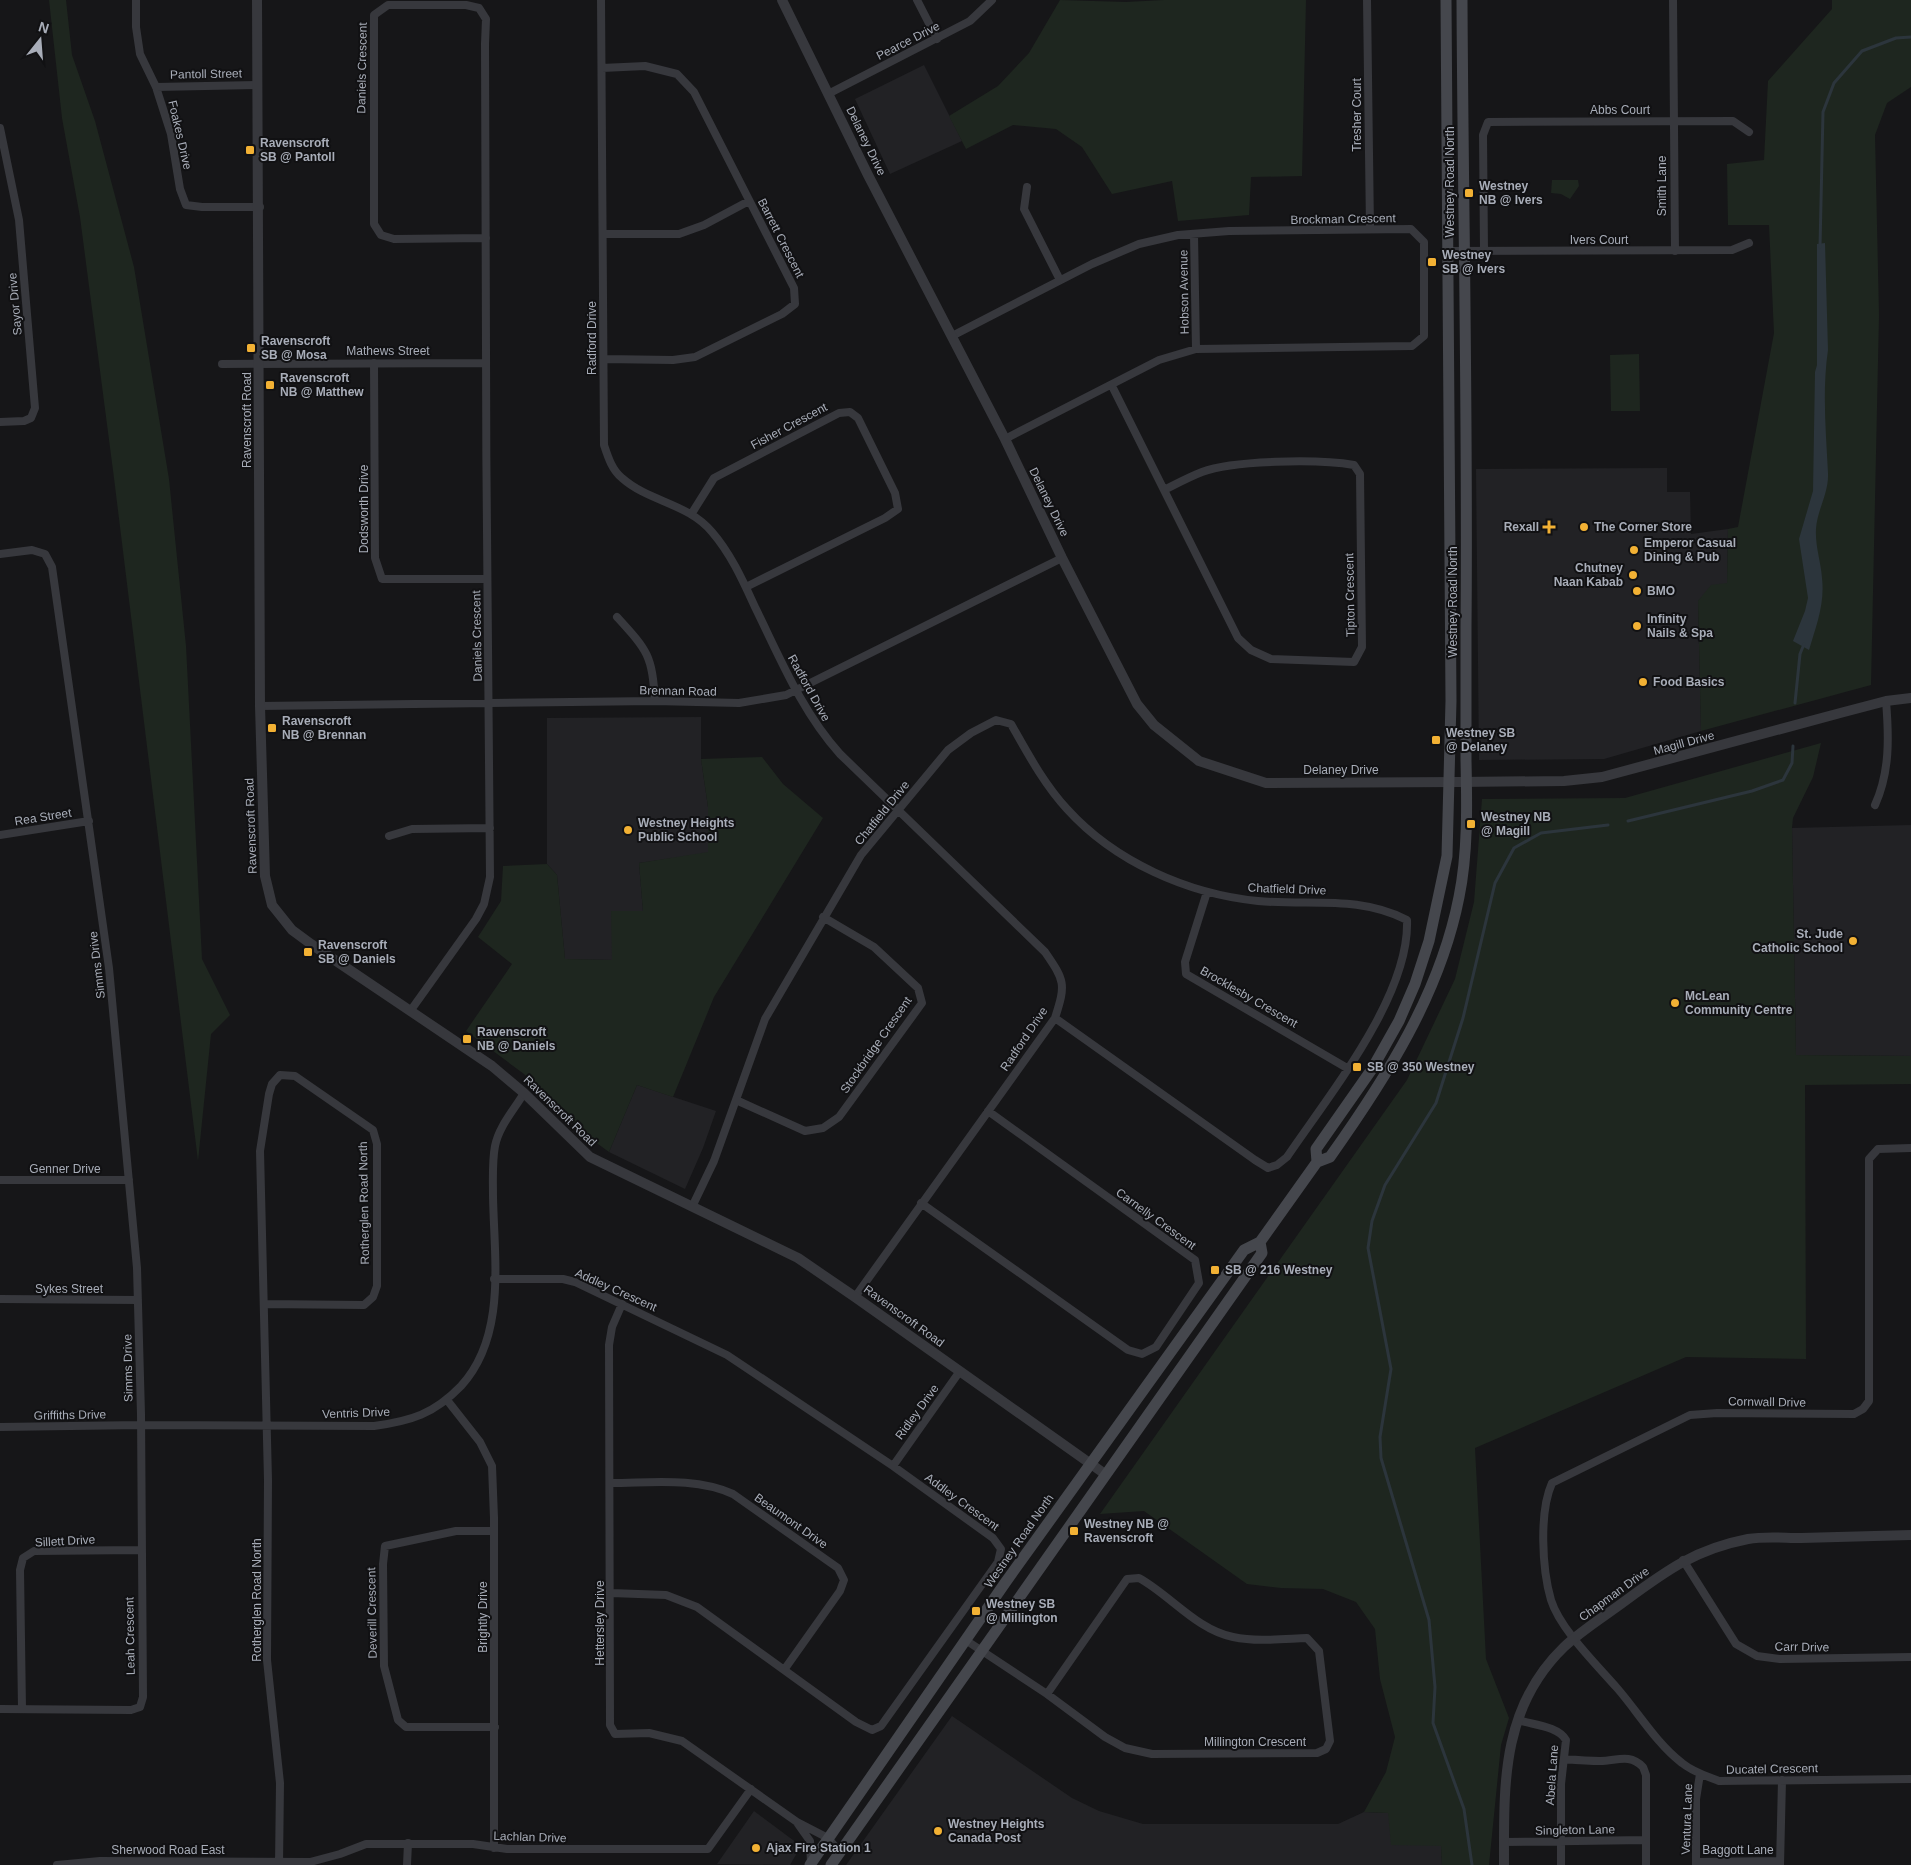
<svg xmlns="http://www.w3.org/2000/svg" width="1911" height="1865" viewBox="0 0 1911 1865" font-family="Arial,sans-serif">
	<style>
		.built { fill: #222225 }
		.green { fill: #1e261f }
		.water { fill: #2c353c }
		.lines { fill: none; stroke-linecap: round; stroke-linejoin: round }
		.stream { stroke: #2c353c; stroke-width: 3 }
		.minor { stroke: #37383d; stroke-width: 8 }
		.tertiary { stroke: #37383d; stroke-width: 10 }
		.secondary { stroke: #45474d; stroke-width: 11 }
		.poi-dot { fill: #f2b134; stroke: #111113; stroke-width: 2 }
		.labels { text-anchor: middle; stroke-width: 4; stroke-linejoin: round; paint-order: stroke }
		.street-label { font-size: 12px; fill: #a8adb8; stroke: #111113 }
		.poi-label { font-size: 12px; font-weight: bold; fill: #a8adb8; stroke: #111113; text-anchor: start }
	</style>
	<rect width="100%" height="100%" fill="#161618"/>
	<path class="built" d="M924,65L962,141L890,174L855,99Z
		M1667,468V492H1690L1691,534L1728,529L1727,583L1698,601L1701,731L1604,759L1479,760L1476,469Z
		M701,717V759L708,807V853L639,863L643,911L613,960L565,959L557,875L547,864V718Z
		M1911,825V1056L1796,1055L1792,828Z
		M637,1085L716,1111L703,1148L685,1189L609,1152Z
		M952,1716L1072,1798L1099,1811L1143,1824H1338L1364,1812L1388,1813L1441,1846L1442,1865H846Z
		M754,1811L801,1846L790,1865L717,1864Z"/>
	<path class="green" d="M49,0H66L72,55L95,121L134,267L169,479L186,646L202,959L230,1015L211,1034L198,1161L114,478L80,217L62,118Z
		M1060,0L1126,2L1164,0H1306L1302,176L1251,177L1249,215L1178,221L1172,181L1112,194L1082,147L1056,129L1013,125L966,149L949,116L998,86L1029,53Z
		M1832,0H1911V87L1887,103L1875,135L1879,315L1871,685L1701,731L1698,601L1711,585L1727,583L1728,529L1738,527L1774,333L1769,225H1728L1727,164L1764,160L1768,81L1832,9Z
		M1552,180H1578L1579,186L1570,199L1561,194L1551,193Z
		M1639,354L1640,411H1611L1610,355Z
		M1821,743L1813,777L1793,818L1792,828L1796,1055L1911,1056V1084L1805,1085L1806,1359L1686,1357L1475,1448L1486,1659L1509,1718L1501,1745L1489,1865H1442L1441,1846L1391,1845L1388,1813L1364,1812L1386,1772L1395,1737L1380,1679L1375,1629L1356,1602L1323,1589L1281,1588L1247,1584L1144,1511L1100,1514L1407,1080L1455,979L1474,902L1482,799L1625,798Z
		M762,757L783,784L823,818L714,997L673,1097L637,1085L609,1152L587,1136L524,1074L466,1031L512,964L478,937L501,901L503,866L547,864L557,875L565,959L612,960L611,911H643L639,863L708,852V807L701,759Z"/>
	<path class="water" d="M1825,243L1828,350C1822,391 1826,432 1828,473C1829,493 1817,510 1816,529C1815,546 1821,562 1822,578C1825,604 1816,626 1809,650L1793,641L1805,611L1808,598L1799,539L1813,491L1815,372L1817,365V244Z"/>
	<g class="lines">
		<path class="stream" d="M1820,247L1823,112L1834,83L1862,51L1896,38L1911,37
			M1795,703L1800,654L1804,644
			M1628,821L1752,791L1783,780L1792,763L1793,746
			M1472,1865L1464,1809L1433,1723L1435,1687L1429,1620L1381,1458L1380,1437L1391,1369L1368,1248L1372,1221L1385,1185L1436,1103L1463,1018L1495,883L1514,848L1541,833L1608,825"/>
		<path class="minor" d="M136,0V27L140,54L156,87L171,134L180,189L186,205L202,207H260
			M601,0L604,445C608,457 612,470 622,478C649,502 688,503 712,532C731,554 743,581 755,607C780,658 802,712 840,754L1045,952C1065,981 1066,984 1055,1018L855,1297
			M917,0L937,39
			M1367,0L1370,229
			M1673,0L1675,251
			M602,68L645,66L677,74L694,92L794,288L795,304L782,314L695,357L673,360L604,359
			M156,87L257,85
			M828,94L970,21L992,0
			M0,128L19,220L35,408L31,418L24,421L0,422
			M1027,187L1024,209L1060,280
			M603,234H679L704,225L749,201
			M1194,234L1196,349
			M1447,251L1732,250L1749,243
			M1484,251L1483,135L1488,122L1733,121L1749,132
			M952,336L1092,264L1139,244L1178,235L1229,231L1411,229L1424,242V336L1412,346L1196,349L1159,360L1005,439
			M374,363L375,558L382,579H487
			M222,364L486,363
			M1112,386L1238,638L1251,650L1271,659L1354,662L1362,647L1360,474L1354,465C1319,459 1233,460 1202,472C1189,477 1176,484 1164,490
			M692,513L714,478L839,413L850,412L858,418L895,493L898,509L885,518L746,587
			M0,554L32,550L45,554L52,567L109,968L137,1268L141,1414L143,1697L140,1707L131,1710L0,1709
			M617,617C648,651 652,655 655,701
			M260,706L655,701L739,703L786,695L1062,558
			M1875,805C1890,772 1889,737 1886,701
			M0,835L89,821
			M389,836L412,829L490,828
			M1207,892L1185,962L1186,974L1347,1068
			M411,1010L476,919L484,904L490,877C486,599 486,322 485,44L486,19L479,8L466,5H388L374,15V224L381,235L394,239L486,238
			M736,1100L805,1131L823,1128L839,1117L922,1003L918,988L874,947L823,917
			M1911,1148L1878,1149L1869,1159V1401L1863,1409L1854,1414L1717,1413L1690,1415L1552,1483C1539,1512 1542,1569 1551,1600C1560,1629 1597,1665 1617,1688C1638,1712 1656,1743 1682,1763C1693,1772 1706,1776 1719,1781L1911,1779
			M0,1180H129
			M921,1203L1128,1350L1142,1354L1156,1347L1199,1283L1195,1260L988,1111
			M692,1207L714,1161L765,1019L861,855L948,750L971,733L996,720L1011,724C1028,754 1044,784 1067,809C1115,862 1188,894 1258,901C1311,906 1358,895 1407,920C1410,996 1329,1095 1287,1157L1277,1165L1268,1168L1255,1160L1055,1018
			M494,1279H563L575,1282L727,1355L893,1466L993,1538L1001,1549L998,1562L881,1726L872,1730L856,1722L697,1607L666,1595L611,1593
			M0,1299L138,1300
			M264,1304L364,1305L373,1297L377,1286V1144L373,1130L295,1076L280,1075L272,1084L269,1094L260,1151L268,1480L267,1660L280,1783L279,1865
			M622,1304L612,1327L609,1345L610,1725L615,1734L649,1733L682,1741L797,1822L828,1838L839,1851
			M447,1400L480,1442L492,1466L494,1518V1848
			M0,1427L141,1425L374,1426C411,1421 434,1414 461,1386C507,1336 494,1258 493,1196C493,1179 492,1162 495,1146C499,1126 514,1110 524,1093
			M893,1466L960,1371
			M611,1483C651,1483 695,1477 733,1494L838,1568L844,1580L840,1591L784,1670
			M494,1531H456L385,1546L383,1564L384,1666L398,1720L406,1727H495
			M1683,1560L1736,1644L1757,1656L1780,1659L1911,1657
			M967,1641L1047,1694L1105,1737L1125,1748L1152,1754L1317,1753L1326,1749L1330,1741L1319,1651L1307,1638C1282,1639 1257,1642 1233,1637C1197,1630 1170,1595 1139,1578L1127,1579L1047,1694
			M22,1709L20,1570L23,1558L34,1551L140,1550
			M1518,1720C1533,1725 1558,1726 1566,1740L1561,1784V1865
			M1564,1759C1576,1760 1588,1761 1600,1761C1617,1761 1629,1753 1643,1767L1646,1775V1865
			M798,1824L810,1841L811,1863
			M1504,1842L1646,1840
			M1696,1862L1780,1861
			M57,1865L100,1861L310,1862L340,1854L366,1844H473L507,1849H708L751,1789
			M407,1865L408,1843
			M1696,1865V1799L1700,1774
			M1780,1865L1782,1780"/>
		<path class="tertiary" d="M257,0L260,706L265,876L272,905L292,930L311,944L492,1066L524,1093L590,1157L798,1258L855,1297L1105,1474
			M782,0L868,175L1005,439L1062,558L1137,704L1154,725L1199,761L1266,783L1459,782L1564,781L1602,777L1844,712L1886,701L1911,698
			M1504,1865C1504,1784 1501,1708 1564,1647C1582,1630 1605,1616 1625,1601C1667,1570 1696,1549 1748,1539C1765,1536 1784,1538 1801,1538C1838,1537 1874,1536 1911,1535"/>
		<path class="secondary" d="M1317,1162L1316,1149L1372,1069L1399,1021L1415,984L1429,941L1447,856L1451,701L1446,0
			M810,1865L1005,1583L1244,1250L1260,1242L1317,1162L1330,1157C1386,1078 1440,994 1459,897C1468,853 1467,805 1466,760C1466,716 1466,672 1466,628C1468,419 1463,209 1462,0
			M831,1865L1262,1253L1260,1242"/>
	</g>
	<g class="poi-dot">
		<rect x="245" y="145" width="10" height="10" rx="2.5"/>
		<rect x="1464" y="188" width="10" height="10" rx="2.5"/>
		<rect x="1427" y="257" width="10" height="10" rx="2.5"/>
		<rect x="246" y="343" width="10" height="10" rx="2.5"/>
		<rect x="265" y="380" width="10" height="10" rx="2.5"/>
		<path d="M1546.5 519.5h5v5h5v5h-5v5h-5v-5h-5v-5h5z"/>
		<circle cx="1584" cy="527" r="5"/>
		<circle cx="1634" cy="550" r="5"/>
		<circle cx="1633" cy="575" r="5"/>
		<circle cx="1637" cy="591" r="5"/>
		<circle cx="1637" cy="626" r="5"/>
		<circle cx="1643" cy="682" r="5"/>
		<rect x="267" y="723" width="10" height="10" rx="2.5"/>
		<rect x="1431" y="735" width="10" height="10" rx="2.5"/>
		<rect x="1466" y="819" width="10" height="10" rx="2.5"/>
		<circle cx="628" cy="830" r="5"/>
		<circle cx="1853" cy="941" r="5"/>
		<rect x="303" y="947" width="10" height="10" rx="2.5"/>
		<circle cx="1675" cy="1003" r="5"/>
		<rect x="462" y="1034" width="10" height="10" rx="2.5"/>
		<rect x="1352" y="1062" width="10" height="10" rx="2.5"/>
		<rect x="1210" y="1265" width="10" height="10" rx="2.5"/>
		<rect x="1069" y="1526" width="10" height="10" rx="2.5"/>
		<rect x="971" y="1606" width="10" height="10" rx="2.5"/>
		<circle cx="938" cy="1831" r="5"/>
		<circle cx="756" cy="1848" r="5"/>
	</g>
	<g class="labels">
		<g class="street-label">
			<text transform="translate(908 41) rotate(-27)" y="4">Pearce Drive</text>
			<text transform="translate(362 68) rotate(-89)" y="4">Daniels Crescent</text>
			<text transform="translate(206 74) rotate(-1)" y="4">Pantoll Street</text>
			<text x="1620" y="114">Abbs Court</text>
			<text transform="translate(1357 115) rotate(-90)" y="4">Tresher Court</text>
			<text transform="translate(180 135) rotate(77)" y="4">Foakes Drive</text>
			<text transform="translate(866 141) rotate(64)" y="4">Delaney Drive</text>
			<text transform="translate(1450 182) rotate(-90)" y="4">Westney Road North</text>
			<text transform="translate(1662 186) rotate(-90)" y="4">Smith Lane</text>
			<text transform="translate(1343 219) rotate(-1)" y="4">Brockman Crescent</text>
			<text transform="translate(781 238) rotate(63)" y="4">Barrett Crescent</text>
			<text x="1599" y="244">Ivers Court</text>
			<text transform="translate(1184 292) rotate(-91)" y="4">Hobson Avenue</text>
			<text transform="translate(15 304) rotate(-95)" y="4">Sayor Drive</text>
			<text transform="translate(592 338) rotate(-90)" y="4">Radford Drive</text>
			<text x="388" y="355">Mathews Street</text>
			<text transform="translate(247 420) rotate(-90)" y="4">Ravenscroft Road</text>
			<text transform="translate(789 426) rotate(-28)" y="4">Fisher Crescent</text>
			<text transform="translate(1049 502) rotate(64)" y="4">Delaney Drive</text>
			<text transform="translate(364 509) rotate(-90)" y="4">Dodsworth Drive</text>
			<text transform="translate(1350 595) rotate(-91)" y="4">Tipton Crescent</text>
			<text transform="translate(1453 602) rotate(-90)" y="4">Westney Road North</text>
			<text transform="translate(477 636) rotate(-91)" y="4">Daniels Crescent</text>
			<text transform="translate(809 688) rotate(61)" y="4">Radford Drive</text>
			<text transform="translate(678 691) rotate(1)" y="4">Brennan Road</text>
			<text transform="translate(1684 743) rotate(-15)" y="4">Magill Drive</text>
			<text x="1341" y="774">Delaney Drive</text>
			<text transform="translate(882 813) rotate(-51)" y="4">Chatfield Drive</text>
			<text transform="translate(43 817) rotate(-9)" y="4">Rea Street</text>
			<text transform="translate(251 826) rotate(-92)" y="4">Ravenscroft Road</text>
			<text transform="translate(1287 889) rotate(2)" y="4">Chatfield Drive</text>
			<text transform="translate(97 965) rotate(-97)" y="4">Simms Drive</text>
			<text transform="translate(1249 997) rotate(30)" y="4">Brocklesby Crescent</text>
			<text transform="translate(1024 1039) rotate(-56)" y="4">Radford Drive</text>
			<text transform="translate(876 1045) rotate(-55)" y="4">Stockbridge Crescent</text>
			<text transform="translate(560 1111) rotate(44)" y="4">Ravenscroft Road</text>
			<text x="65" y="1173">Genner Drive</text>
			<text transform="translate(364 1203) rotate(-91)" y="4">Rotherglen Road North</text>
			<text transform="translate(1156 1219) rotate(36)" y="4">Carnelly Crescent</text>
			<text x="69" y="1293">Sykes Street</text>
			<text transform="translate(616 1290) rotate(24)" y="4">Addley Crescent</text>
			<text transform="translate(904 1316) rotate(36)" y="4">Ravenscroft Road</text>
			<text transform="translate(128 1368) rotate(-91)" y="4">Simms Drive</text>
			<text transform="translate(1767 1402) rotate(1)" y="4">Cornwall Drive</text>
			<text transform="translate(917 1412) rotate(-54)" y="4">Ridley Drive</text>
			<text transform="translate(356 1413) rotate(-2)" y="4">Ventris Drive</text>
			<text transform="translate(70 1415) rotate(-1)" y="4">Griffiths Drive</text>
			<text transform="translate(962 1502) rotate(36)" y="4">Addley Crescent</text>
			<text transform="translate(791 1521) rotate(35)" y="4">Beaumont Drive</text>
			<text transform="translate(65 1541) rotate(-3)" y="4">Sillett Drive</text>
			<text transform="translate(1019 1541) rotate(-55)" y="4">Westney Road North</text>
			<text transform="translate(1614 1594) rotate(-36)" y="4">Chapman Drive</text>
			<text transform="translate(257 1600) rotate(-90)" y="4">Rotherglen Road North</text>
			<text transform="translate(372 1613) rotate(-91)" y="4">Deverill Crescent</text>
			<text transform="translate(483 1617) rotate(-90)" y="4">Brightly Drive</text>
			<text transform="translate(600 1623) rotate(-90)" y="4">Hettersley Drive</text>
			<text transform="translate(130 1636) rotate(-91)" y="4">Leah Crescent</text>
			<text transform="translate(1802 1647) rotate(1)" y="4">Carr Drive</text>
			<text x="1255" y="1746">Millington Crescent</text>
			<text transform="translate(1772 1769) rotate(-1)" y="4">Ducatel Crescent</text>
			<text transform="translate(1552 1775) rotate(-86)" y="4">Abela Lane</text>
			<text transform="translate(1687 1819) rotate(-88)" y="4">Ventura Lane</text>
			<text transform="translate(1575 1830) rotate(-1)" y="4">Singleton Lane</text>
			<text transform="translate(530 1837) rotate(2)" y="4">Lachlan Drive</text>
			<text x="168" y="1854">Sherwood Road East</text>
			<text x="1738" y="1854">Baggott Lane</text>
		</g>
		<g class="poi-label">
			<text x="260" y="147">Ravenscroft<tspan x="260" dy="14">SB @ Pantoll</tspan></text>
			<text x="1479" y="190">Westney<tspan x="1479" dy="14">NB @ Ivers</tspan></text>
			<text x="1442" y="259">Westney<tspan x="1442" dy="14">SB @ Ivers</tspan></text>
			<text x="261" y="345">Ravenscroft<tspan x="261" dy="14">SB @ Mosa</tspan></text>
			<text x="280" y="382">Ravenscroft<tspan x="280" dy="14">NB @ Matthew</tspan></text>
			<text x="1539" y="531" text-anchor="end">Rexall</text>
			<text x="1594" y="531">The Corner Store</text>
			<text x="1644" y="547">Emperor Casual<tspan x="1644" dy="14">Dining &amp; Pub</tspan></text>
			<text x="1623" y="572" text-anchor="end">Chutney<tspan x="1623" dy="14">Naan Kabab</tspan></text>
			<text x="1647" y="595">BMO</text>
			<text x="1647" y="623">Infinity<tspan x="1647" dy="14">Nails &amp; Spa</tspan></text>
			<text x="1653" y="686">Food Basics</text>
			<text x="282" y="725">Ravenscroft<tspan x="282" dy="14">NB @ Brennan</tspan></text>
			<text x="1446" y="737">Westney SB<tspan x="1446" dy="14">@ Delaney</tspan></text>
			<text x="1481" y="821">Westney NB<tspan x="1481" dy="14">@ Magill</tspan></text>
			<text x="638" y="827">Westney Heights<tspan x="638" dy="14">Public School</tspan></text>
			<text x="1843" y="938" text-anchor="end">St. Jude<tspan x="1843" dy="14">Catholic School</tspan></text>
			<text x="318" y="949">Ravenscroft<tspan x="318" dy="14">SB @ Daniels</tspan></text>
			<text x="1685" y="1000">McLean<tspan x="1685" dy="14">Community Centre</tspan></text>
			<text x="477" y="1036">Ravenscroft<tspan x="477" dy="14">NB @ Daniels</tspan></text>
			<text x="1367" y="1071">SB @ 350 Westney</text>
			<text x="1225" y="1274">SB @ 216 Westney</text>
			<text x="1084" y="1528">Westney NB @<tspan x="1084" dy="14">Ravenscroft</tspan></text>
			<text x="986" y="1608">Westney SB<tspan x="986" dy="14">@ Millington</tspan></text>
			<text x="948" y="1828">Westney Heights<tspan x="948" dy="14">Canada Post</tspan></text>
			<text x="766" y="1852">Ajax Fire Station 1</text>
		</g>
	</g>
	<g transform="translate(40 40) rotate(17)" stroke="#111113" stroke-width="4" paint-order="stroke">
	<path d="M0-4L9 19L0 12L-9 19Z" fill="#a8adb8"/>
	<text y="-8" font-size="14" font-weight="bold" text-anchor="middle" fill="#a8adb8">N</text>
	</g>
</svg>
